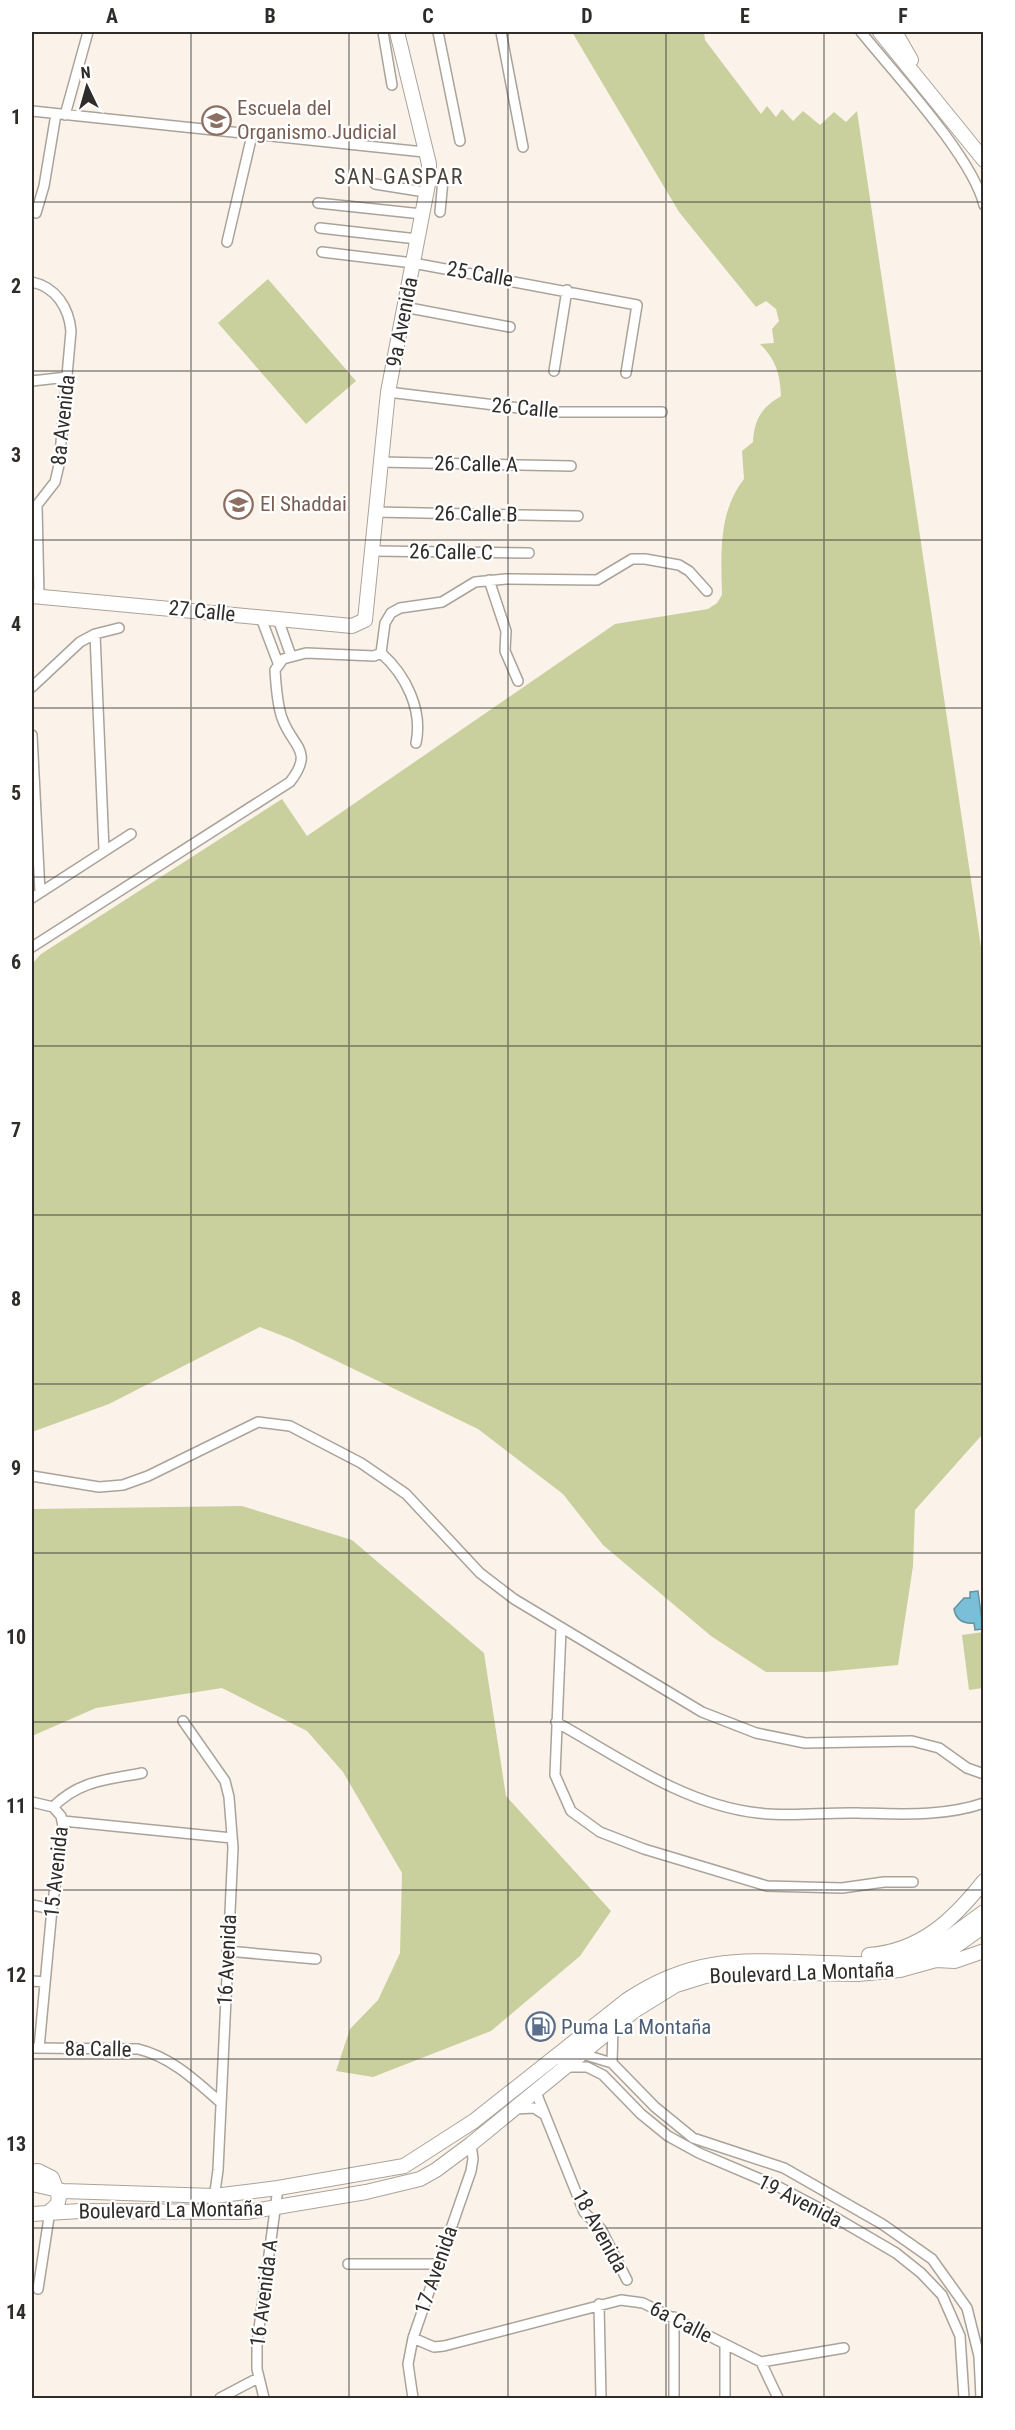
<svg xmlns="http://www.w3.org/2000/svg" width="1015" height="2430" viewBox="0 0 1015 2430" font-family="'Roboto Condensed',sans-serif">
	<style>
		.green { fill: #c9d09d }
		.water { fill: #7abfd7; stroke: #6493a3; stroke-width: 1.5 }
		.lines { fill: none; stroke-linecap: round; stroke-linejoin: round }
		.street-casing { stroke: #aaa39a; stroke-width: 12 }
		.secondary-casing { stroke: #aaa39a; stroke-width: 16 }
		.street { stroke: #fff; stroke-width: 9 }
		.secondary { stroke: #fff; stroke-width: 14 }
		.grid { fill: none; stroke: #2f2c29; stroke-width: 1.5; stroke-opacity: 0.55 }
		.labels { text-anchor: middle; stroke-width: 4.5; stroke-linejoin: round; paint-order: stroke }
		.education-label { font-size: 21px; fill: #785e54; stroke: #fff; text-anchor: start }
		.street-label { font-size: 21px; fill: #2f2c29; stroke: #fff }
		.service-label { font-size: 21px; fill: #4e5e75; stroke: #fff; text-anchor: start }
		.neighbourhood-label { font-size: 22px; letter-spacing: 1.5px; fill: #4d473f; stroke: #fff }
		.neatline { fill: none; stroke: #2f2c29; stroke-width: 2 }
		.grid-label { font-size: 20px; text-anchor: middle; font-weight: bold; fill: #2f2c29 }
	</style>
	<rect width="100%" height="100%" fill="#fbf3ea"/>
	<path class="green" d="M572,32H704L705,40L761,114L767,106L776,117L782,109L793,121L803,111L820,125L834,112L846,122L857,111L983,961V1437L981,1436L915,1510L913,1566L898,1665L824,1672H766L711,1636L603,1545L563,1494L478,1429L291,1339L260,1327L109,1404L32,1432V964L41,954L282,799L307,836L615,624L708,609L717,603L722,595C721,554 718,512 744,479L742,451L753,442C754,419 762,407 781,396C780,374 776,360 760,344L774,343L772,329L779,321L776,309L766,301L756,307L679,212Z
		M268,279L356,381L306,424L218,323Z
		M242,1506L352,1540L484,1653L506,1796L611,1911L580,1956L491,2031L373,2077L336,2071L350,2029L378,2000L400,1953L402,1873L343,1772L307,1731L222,1688L96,1708L32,1736V1509Z
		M983,1632V1688L969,1690L962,1635Z"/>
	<path class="water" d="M978,1591L983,1629L975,1630L974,1623C963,1624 956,1620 954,1609L964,1598H970V1592Z"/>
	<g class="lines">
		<defs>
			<path id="street" d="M383,32L392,85
				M438,32L460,141
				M501,32L523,147
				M861,32C894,73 972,156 984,205
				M32,111L424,152
				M65,115L88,32
				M429,179L443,180L440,212
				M375,184L425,192
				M318,203L422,214
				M36,213L44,186L56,114
				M320,228L417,239
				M227,242L252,135
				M322,252L413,263L637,305L626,373
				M32,282C56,287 69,308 71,331L59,465L55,482L37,505L39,597
				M404,307L510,327
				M554,371L567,290
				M32,381L67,377
				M388,392L552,412H662
				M380,462L571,466
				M374,512L578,516
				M373,551L529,553
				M489,580L506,631L505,651L518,681
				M261,618L278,663
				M278,619L291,656
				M95,634L104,850
				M381,653C406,675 423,710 416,743
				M32,687L80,642L95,634L119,628
				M32,735L40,892
				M32,898L131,834
				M32,947L290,782C315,750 292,747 282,718C277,704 276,686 275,670L283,659L306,653L374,656L381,653L385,623L391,613L400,608L442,602L475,582L506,579L597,580L632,559H645L679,565L689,571L707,591
				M32,1476L99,1487L123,1485L148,1476L258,1422L290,1426L361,1463L406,1494L480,1573L514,1599L702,1712L756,1733L805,1743L912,1741L939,1748L967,1768L984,1774
				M561,1629L555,1775L571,1811L600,1832L644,1849L767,1886L842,1888L884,1882H913
				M183,1721L225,1781L229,1797L233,1848L218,2170L212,2213
				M556,1722C619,1757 684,1805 758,1813C791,1817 825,1812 858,1813C900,1814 943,1817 984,1803
				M32,1802L53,1807
				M53,1807C80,1780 107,1780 142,1773
				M63,1821L232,1838
				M32,1905L52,1909
				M227,1951L316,1959
				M32,1981L45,1982
				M32,2048L138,2049C171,2057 195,2080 220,2102
				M39,2048L52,1909L63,1826L61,1816L53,1807
				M559,2060L579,2053L612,2063L655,2107L693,2138L784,2168L882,2224L932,2259L967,2308L979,2356L981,2398
				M612,2063L613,2028
				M565,2067H587L603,2075L641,2114L668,2136L699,2153L779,2187L819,2208L896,2253L921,2273L942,2295L960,2336L964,2398
				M535,2090L584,2212L601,2229L627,2280
				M515,2109L534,2108L545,2115
				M348,2264H439
				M38,2289L50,2211
				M599,2304L601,2398
				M674,2317V2395
				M413,2338L434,2347L444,2346L621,2300L643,2303L761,2362L844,2348
				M725,2344V2398
				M761,2362L778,2398
				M220,2398L258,2378
				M264,2398L257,2369V2343L278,2188
				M413,2398L408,2364L413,2338L471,2171L473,2159L471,2144"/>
			<path id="secondary" d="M880,32L984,160
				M895,32L911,60
				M32,596L352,626L365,620L388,392L429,179V164L397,32
				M869,1955C921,1951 953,1920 984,1881
				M936,1960L955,1961L984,1951
				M32,2172L38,2171L52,2178C57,2193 65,2201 50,2211
				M32,2184L63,2191L214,2196L278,2188L404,2166L474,2121L627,2000C697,1953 749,1961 829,1963C852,1964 878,1966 902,1961C934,1952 957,1931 984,1912
				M32,2214L80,2211L247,2212L366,2192L420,2179L436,2170L471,2144L634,2011L676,1985L705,1976L747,1972L858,1974L900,1970L936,1960L984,1926"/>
		</defs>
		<use href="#street" class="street-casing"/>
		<use href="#secondary" class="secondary-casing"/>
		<use href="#street" class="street"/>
		<use href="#secondary" class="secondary"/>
	</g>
	<path class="grid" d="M191,32V2398M349,32V2398M508,32V2398M666,32V2398M824,32V2398M32,202H984M32,371H984M32,540H984M32,708H984M32,877H984M32,1046H984M32,1215H984M32,1384H984M32,1553H984M32,1722H984M32,1890H984M32,2059H984M32,2228H984"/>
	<defs>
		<symbol id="school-ring" viewBox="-11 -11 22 22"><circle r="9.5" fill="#fff" stroke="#8d6e63" stroke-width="1.5"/><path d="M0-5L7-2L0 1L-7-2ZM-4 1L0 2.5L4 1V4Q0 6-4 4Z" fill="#8d6e63"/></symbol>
		<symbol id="fuel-ring" viewBox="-11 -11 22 22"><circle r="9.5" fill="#fff" stroke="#5c6f8a" stroke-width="1.5"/><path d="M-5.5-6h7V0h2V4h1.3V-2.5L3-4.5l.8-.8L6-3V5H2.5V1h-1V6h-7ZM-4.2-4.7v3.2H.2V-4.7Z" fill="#5c6f8a"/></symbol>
	</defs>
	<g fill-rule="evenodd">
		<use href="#school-ring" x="200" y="104" width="33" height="33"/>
		<use href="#school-ring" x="222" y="488" width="33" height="33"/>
		<use href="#fuel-ring" x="524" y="2010" width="33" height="33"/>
	</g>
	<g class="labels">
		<g class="education-label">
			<text x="237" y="115">Escuela del<tspan x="237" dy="24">Organismo Judicial</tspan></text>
			<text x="260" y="511">El Shaddai</text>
		</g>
		<g class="street-label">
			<text transform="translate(480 274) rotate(10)" y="7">25 Calle</text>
			<text transform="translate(402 322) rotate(-79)" y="7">9a Avenida</text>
			<text transform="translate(525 408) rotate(5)" y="7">26 Calle</text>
			<text transform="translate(63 420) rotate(-84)" y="7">8a Avenida</text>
			<text transform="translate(476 464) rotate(1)" y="7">26 Calle A</text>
			<text transform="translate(476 514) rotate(1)" y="7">26 Calle B</text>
			<text transform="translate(451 552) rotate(1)" y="7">26 Calle C</text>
			<text transform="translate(202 611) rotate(6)" y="7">27 Calle</text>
			<text transform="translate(56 1872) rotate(-84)" y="7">15 Avenida</text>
			<text transform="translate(227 1960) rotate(-87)" y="7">16 Avenida</text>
			<text transform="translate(802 1973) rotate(-2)" y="7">Boulevard La Montaña</text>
			<text transform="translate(98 2049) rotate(1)" y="7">8a Calle</text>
			<text transform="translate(800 2201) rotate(27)" y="7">19 Avenida</text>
			<text transform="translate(171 2210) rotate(-1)" y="7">Boulevard La Montaña</text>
			<text transform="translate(600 2231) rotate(61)" y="7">18 Avenida</text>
			<text transform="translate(436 2270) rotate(-71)" y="7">17 Avenida</text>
			<text transform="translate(264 2293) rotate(-83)" y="7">16 Avenida A</text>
			<text transform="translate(681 2322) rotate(27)" y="7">6a Calle</text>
		</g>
		<g class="service-label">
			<text x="561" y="2034">Puma La Montaña</text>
		</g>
		<g class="neighbourhood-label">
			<text x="399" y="184">SAN GASPAR</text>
		</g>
	</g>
	<rect width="1015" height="2430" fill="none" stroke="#ffffff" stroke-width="66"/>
	<g transform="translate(87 87) rotate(355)" stroke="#ffffff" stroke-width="4.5" paint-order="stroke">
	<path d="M0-4.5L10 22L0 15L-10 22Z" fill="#2f2c29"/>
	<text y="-9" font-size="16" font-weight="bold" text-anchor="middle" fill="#2f2c29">N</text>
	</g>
	<rect x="33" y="33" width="949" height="2364" class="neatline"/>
	<g class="grid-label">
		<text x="112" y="23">A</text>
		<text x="270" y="23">B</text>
		<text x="428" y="23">C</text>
		<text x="587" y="23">D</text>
		<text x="745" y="23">E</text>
		<text x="903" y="23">F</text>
		<text x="16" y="124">1</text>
		<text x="16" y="293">2</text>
		<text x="16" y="462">3</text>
		<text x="16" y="631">4</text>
		<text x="16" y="800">5</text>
		<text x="16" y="969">6</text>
		<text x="16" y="1137">7</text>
		<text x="16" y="1306">8</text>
		<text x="16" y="1475">9</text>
		<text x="16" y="1644">10</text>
		<text x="16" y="1813">11</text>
		<text x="16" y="1982">12</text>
		<text x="16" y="2151">13</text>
		<text x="16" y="2319">14</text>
	</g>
</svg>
